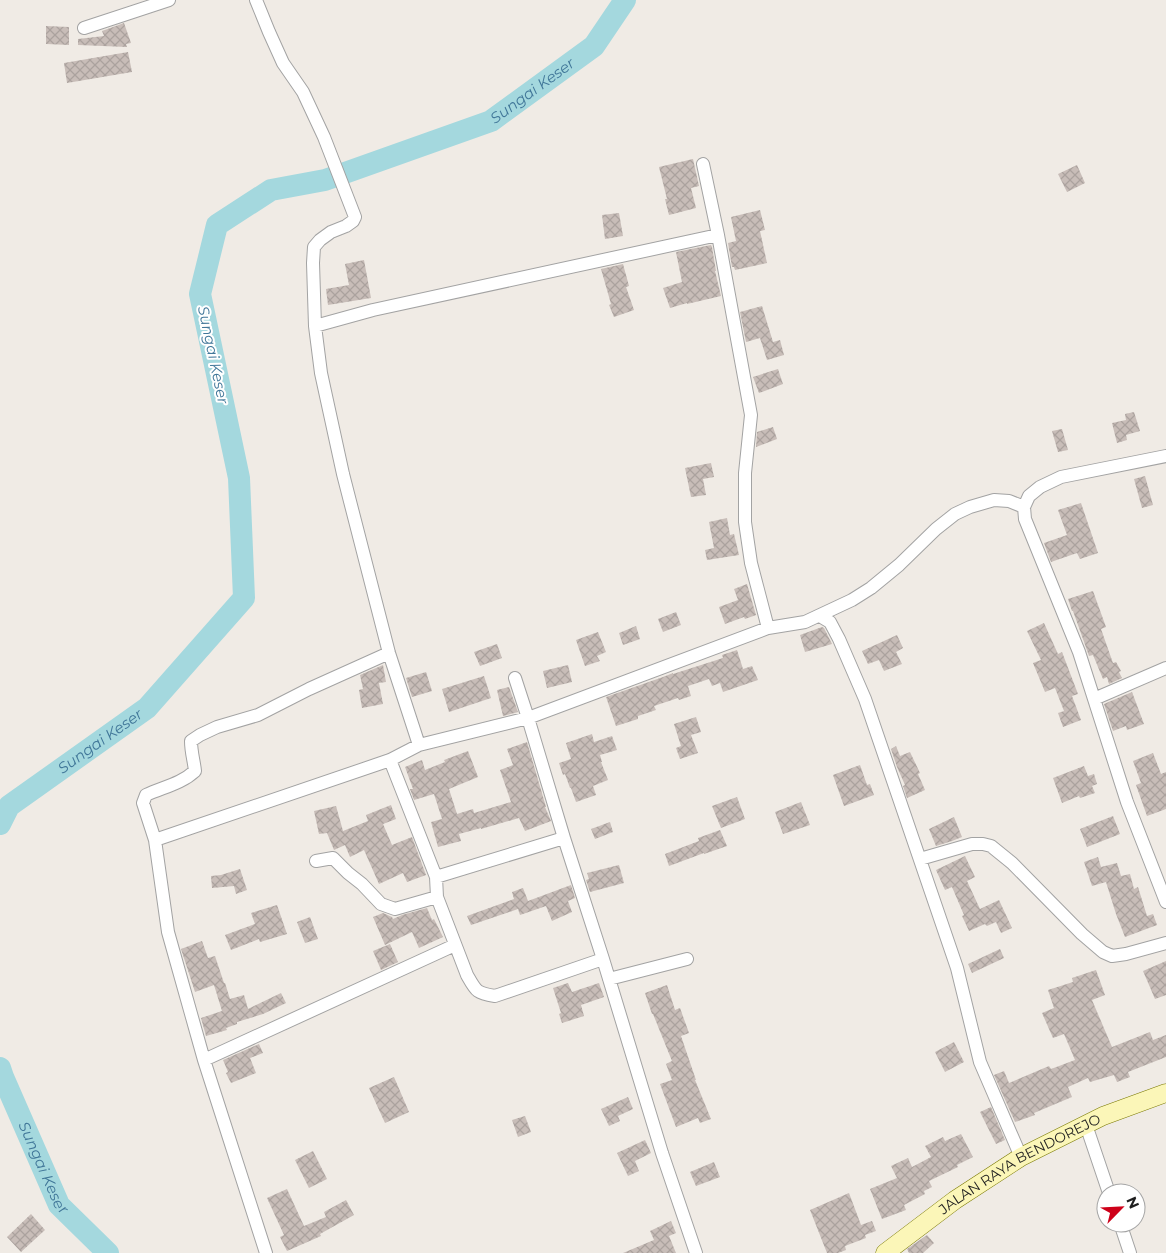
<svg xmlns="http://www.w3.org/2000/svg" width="1166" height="1253" viewBox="0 0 1166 1253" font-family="Montserrat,sans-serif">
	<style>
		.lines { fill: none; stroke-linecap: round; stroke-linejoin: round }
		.river { stroke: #a4d8de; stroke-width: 22 }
		.building { fill: url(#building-cross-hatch) }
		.street-casing { stroke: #a3a3a3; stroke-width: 14 }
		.secondary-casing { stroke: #797802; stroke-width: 19 }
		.street { stroke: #fff; stroke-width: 12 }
		.secondary { stroke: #fbf6b8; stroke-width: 18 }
		.labels { text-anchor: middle; stroke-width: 4; stroke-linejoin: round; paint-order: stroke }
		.street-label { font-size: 14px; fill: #1f1f1f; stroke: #fff }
		.water-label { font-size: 15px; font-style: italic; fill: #417799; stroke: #fff }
	</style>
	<defs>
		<pattern id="building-cross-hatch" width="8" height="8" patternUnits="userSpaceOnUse" patternTransform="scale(1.25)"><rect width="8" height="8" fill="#c8bdb8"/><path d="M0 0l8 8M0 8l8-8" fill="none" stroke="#aba29e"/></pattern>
	</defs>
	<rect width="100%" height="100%" fill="#f0ebe5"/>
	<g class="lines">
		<g class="river">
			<path id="s1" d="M0,824L9,806L147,708L244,598L239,478L200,294L217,225L271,190L325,180L491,121L594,46L625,0"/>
			<path id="s2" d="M0,1068L3,1077L59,1205L108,1253"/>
		</g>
	</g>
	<path class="building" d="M124,23L131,43L126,44L127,47L78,45V39L104,36L102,31Z
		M46,26L69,27V45L46,44Z
		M128,52L132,72L67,83L64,63Z
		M693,159L699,186L691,188L696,208L669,215L665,199H667L659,167Z
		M1077,165L1085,183L1067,192L1058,174Z
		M760,210L765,230L760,231L767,263L735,270L734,267H732L728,243L736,241L731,217Z
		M619,213L623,236L605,239L602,215Z
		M711,245L712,247L716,271H715L721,296L687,304V303L670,308L663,288L682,282L676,252Z
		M364,260L371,298L328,305L326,289L349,285L345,264Z
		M623,264L629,286L626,287L634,310L614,317L609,305L611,304L601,269Z
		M762,306L773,342L780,340L784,355L767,360L760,338L746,342L740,312Z
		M778,369L783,384L759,393L753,377Z
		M1134,412L1140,431L1126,435L1127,440L1117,443L1112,423L1126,420L1125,414Z
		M773,427L777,439L756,447L757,432Z
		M1062,429L1068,450L1058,452L1052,431Z
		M711,463L714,477L703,479L706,495L691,497L685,468Z
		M1145,476L1153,505L1142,508L1134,479Z
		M1081,503L1098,553L1080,559L1077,553L1051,562L1044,543L1067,535L1058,510Z
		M727,518L730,535L734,534L739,555L707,560L705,550L714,548L709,522Z
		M747,584L756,615L745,619L744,617L725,624L719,607L738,600L734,589Z
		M1093,591L1106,627L1101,629L1113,663L1116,662L1121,671L1119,672L1122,678L1109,684L1107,677L1103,679L1093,655L1089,656L1073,611H1072L1068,599Z
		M676,612L681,625L663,632L658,619Z
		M1044,623L1058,654L1062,652L1078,694L1072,696L1081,720L1063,727L1058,713L1064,711L1055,688L1045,692L1033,663L1041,660L1027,631Z
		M636,626L640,639L623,645L619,633Z
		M822,627L824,628L832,644L805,652L800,635Z
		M598,632L606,652L597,656L600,661L585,666L576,640Z
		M897,635L903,648L896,652L902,664L884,671L879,660L868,664L862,651Z
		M497,644L502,658L480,666L474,652Z
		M737,650L743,669L752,666L758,680L723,692L720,683L712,686L709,679L688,686L691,696L679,700L678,698L654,706L656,710L638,716V719L616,726L606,697L663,677L673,673V674L723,658L722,655Z
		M383,665L386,682L379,683L383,704L362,708L359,690L363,689L360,675Z
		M568,665L572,682L547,688L543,671Z
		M426,672L432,691L412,697L406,678Z
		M484,676L491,698L449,712L442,689Z
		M509,687L518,712L503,716L497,690Z
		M1132,692L1144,724L1127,730L1126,726L1113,731L1104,704Z
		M696,717L701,732L691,735L698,753L680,759L676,748L681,746L674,724Z
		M592,734L594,742L612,736L617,750L600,755L602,762H601L608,780L593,786L596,795L576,802L571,788H570L565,774L563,775L559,763L571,759L566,743Z
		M527,742L546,807H545L551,821L525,831L519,818L481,829V828L459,834L461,841L438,847L431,822L442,819L434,794L414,800L410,789H413L405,767L422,760L425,770L445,762L444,760L468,751L478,777L449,789L457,814L473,809L474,813L511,802L500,770L513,765L507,749Z
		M896,746L900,756L910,752L920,773L918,774L925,790L907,798L903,786L905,785L897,767L891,749Z
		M1153,753L1161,774L1166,772V809L1147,816L1136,785L1141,783L1133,761Z
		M860,765L867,785L870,784L874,795L844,806L833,775Z
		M1084,766L1088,776L1094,774L1097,784L1092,786L1095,793L1080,798L1079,796L1062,803L1053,778Z
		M737,797L745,819L721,828L712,806Z
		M801,802L810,825L783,834L775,812Z
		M391,805L396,819L383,824L392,845L412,837L426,875L407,882L403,873L379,884L364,850L350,857L345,845L334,850L327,833L319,834L314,811L336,806L343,831L368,821L366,815Z
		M1113,816L1120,834L1087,847L1080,829Z
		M954,817L962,837L952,841L936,846L929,829Z
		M610,822L613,832L595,839L591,829Z
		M720,830L727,846L704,854V853L669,866L665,854L699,841L698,838Z
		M965,856L975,877L967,881L980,909L999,900L1012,928L1001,933L996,922L987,926L985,924L969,931L962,916L964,915L952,887L945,890L936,870Z
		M1098,857L1101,867L1117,863L1121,876L1130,874L1134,889L1138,887L1147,916L1153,914L1157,925L1125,937L1116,914L1106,882L1092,886L1084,862Z
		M619,865L624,883L590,892L586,880L589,879L587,873Z
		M240,869L247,890L236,894L234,886L212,888L211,876L221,875Z
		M571,885L575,898L568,901L572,912L552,921L546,906L520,915L518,909L471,925L467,916L514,899L512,892L523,888L528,901Z
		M277,905L287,934L260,942L259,939L231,950L225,935L255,924L251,913Z
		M427,908L432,920L434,919L443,937L419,948L412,932L385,945L373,917L383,913L392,917L393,919L402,915Z
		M310,917L318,939L305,943L297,922Z
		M202,941L208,958L215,956L224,983H225L230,999L244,995L248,1009L281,993L286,1003L263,1014L237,1022V1024L226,1028L227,1030L206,1036L201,1018L222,1011L214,985L195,992L181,949Z
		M390,944L398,962L381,970L373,951Z
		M1000,949L1004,958L972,973L968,964Z
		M1166,961V995L1155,999L1143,971Z
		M1096,970L1105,995L1092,1000L1112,1047L1150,1032L1153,1040L1166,1035V1057L1128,1072L1130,1077L1117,1082L1114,1075L1090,1082L1088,1078L1068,1087L1072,1097L1034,1113L1035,1115L1015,1122L994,1075L1004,1071L1009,1083L1049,1066L1051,1069L1075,1060L1064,1034L1053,1038L1042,1013L1054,1008L1048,990L1073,982L1072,978Z
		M568,983L572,992L599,983L604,997L581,1005L584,1016L562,1023L559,1014L561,1013L553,988Z
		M667,985L675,1010L680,1008L689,1033L681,1036L696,1080H695L711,1119L700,1123L698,1118L676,1127L660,1084L672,1080L666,1064L672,1061L653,1014H652L645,993Z
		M954,1042L964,1062L945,1072L935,1052Z
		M259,1044L263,1053L250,1058L256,1073L231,1083L226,1073L228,1072L223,1060Z
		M394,1077L409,1112L385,1123L369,1088Z
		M628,1097L633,1109L618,1116L620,1121L609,1126L601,1109Z
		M991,1107L1005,1140L996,1144L980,1112Z
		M525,1116L531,1132L518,1137L512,1120Z
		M961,1134L973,1157L957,1165L958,1167L929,1181L932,1187L924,1191L925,1194L904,1205L906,1210L882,1219L870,1189L897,1178L891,1166L908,1158L912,1167L931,1157L925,1146L943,1137L945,1141Z
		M645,1140L651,1153L635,1161L639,1171L628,1176L617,1153Z
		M313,1151L327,1179L309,1188L295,1160Z
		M714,1162L720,1177L696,1186L690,1172Z
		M287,1189L304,1226L326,1217L324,1212L346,1200L354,1215L320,1234L321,1236L287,1251L280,1237L284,1235L267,1198Z
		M849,1193L861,1225L872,1221L876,1231L865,1235L866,1238L845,1246L846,1250L838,1253H827L810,1210Z
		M31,1214L45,1230L21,1252L7,1237Z
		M671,1221L676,1233L669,1236L676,1253H623L654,1240L650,1231Z
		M927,1235L934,1243L923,1253H909L907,1249Z"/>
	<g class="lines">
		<defs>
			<path id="street" d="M256,0L269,32L283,63L303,92L324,137L355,217L353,221L346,226L331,232L320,240L314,247L313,263L315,326L321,373L343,474L389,653L419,745
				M84,28L169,0
				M703,164L718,235
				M315,326L373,310L718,235L751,415L745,473V522L751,563L768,628
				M1166,456L1061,477L1040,487L1029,496L1024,507L1025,519L1079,652L1127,802L1166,902
				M820,616L830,622L839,639L865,699L957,968L980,1062L1021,1157
				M1094,699L1166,668
				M390,760L436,877L437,897L467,975C476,991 476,993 495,996L603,959
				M155,840L143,803L146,795C163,787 181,784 195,771C194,761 191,752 191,741L200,735L217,727L258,715L309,689L389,653
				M920,859L972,844H983L991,846L1012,863L1082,934L1103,952L1112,956L1126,954L1166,943
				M316,861L333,858L348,873L362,884L381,904L395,909L437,897
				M436,877L564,838
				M609,979L687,959
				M204,1060L455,945
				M1086,1125L1109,1193
				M1120,1223L1130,1253
				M266,1253L204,1060L168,932L155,840L390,760L419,745L528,718L515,678
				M696,1253L662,1153L603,959L564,838L528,718L768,628L805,622L852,600L871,588L899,565L936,529L955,514L970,507L994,500L1009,501L1024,507"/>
			<g id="secondary">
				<path id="s3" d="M885,1253L955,1200L1021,1157L1103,1116L1166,1093"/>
			</g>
		</defs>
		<use href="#street" class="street-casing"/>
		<use href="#secondary" class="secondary-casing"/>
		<use href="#street" class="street"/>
		<use href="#secondary" class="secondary"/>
	</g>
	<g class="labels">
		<g class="street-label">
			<text dy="5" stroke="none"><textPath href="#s3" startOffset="162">JALAN RAYA BENDOREJO</textPath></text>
		</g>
		<g class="water-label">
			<text dy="5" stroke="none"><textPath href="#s1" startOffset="1062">Sungai Keser</textPath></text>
			<text transform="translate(213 355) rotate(78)" y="5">Sungai Keser</text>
			<text dy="5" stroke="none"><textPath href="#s1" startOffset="132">Sungai Keser</textPath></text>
			<text dy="5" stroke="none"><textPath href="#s2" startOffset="109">Sungai Keser</textPath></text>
		</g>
	</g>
	<g transform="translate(1121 1208) rotate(66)"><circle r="24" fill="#ffffff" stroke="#a5a5a5"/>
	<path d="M0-4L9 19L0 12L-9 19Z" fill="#ce0019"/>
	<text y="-8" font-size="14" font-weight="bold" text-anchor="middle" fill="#1f1f1f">N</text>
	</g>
</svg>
